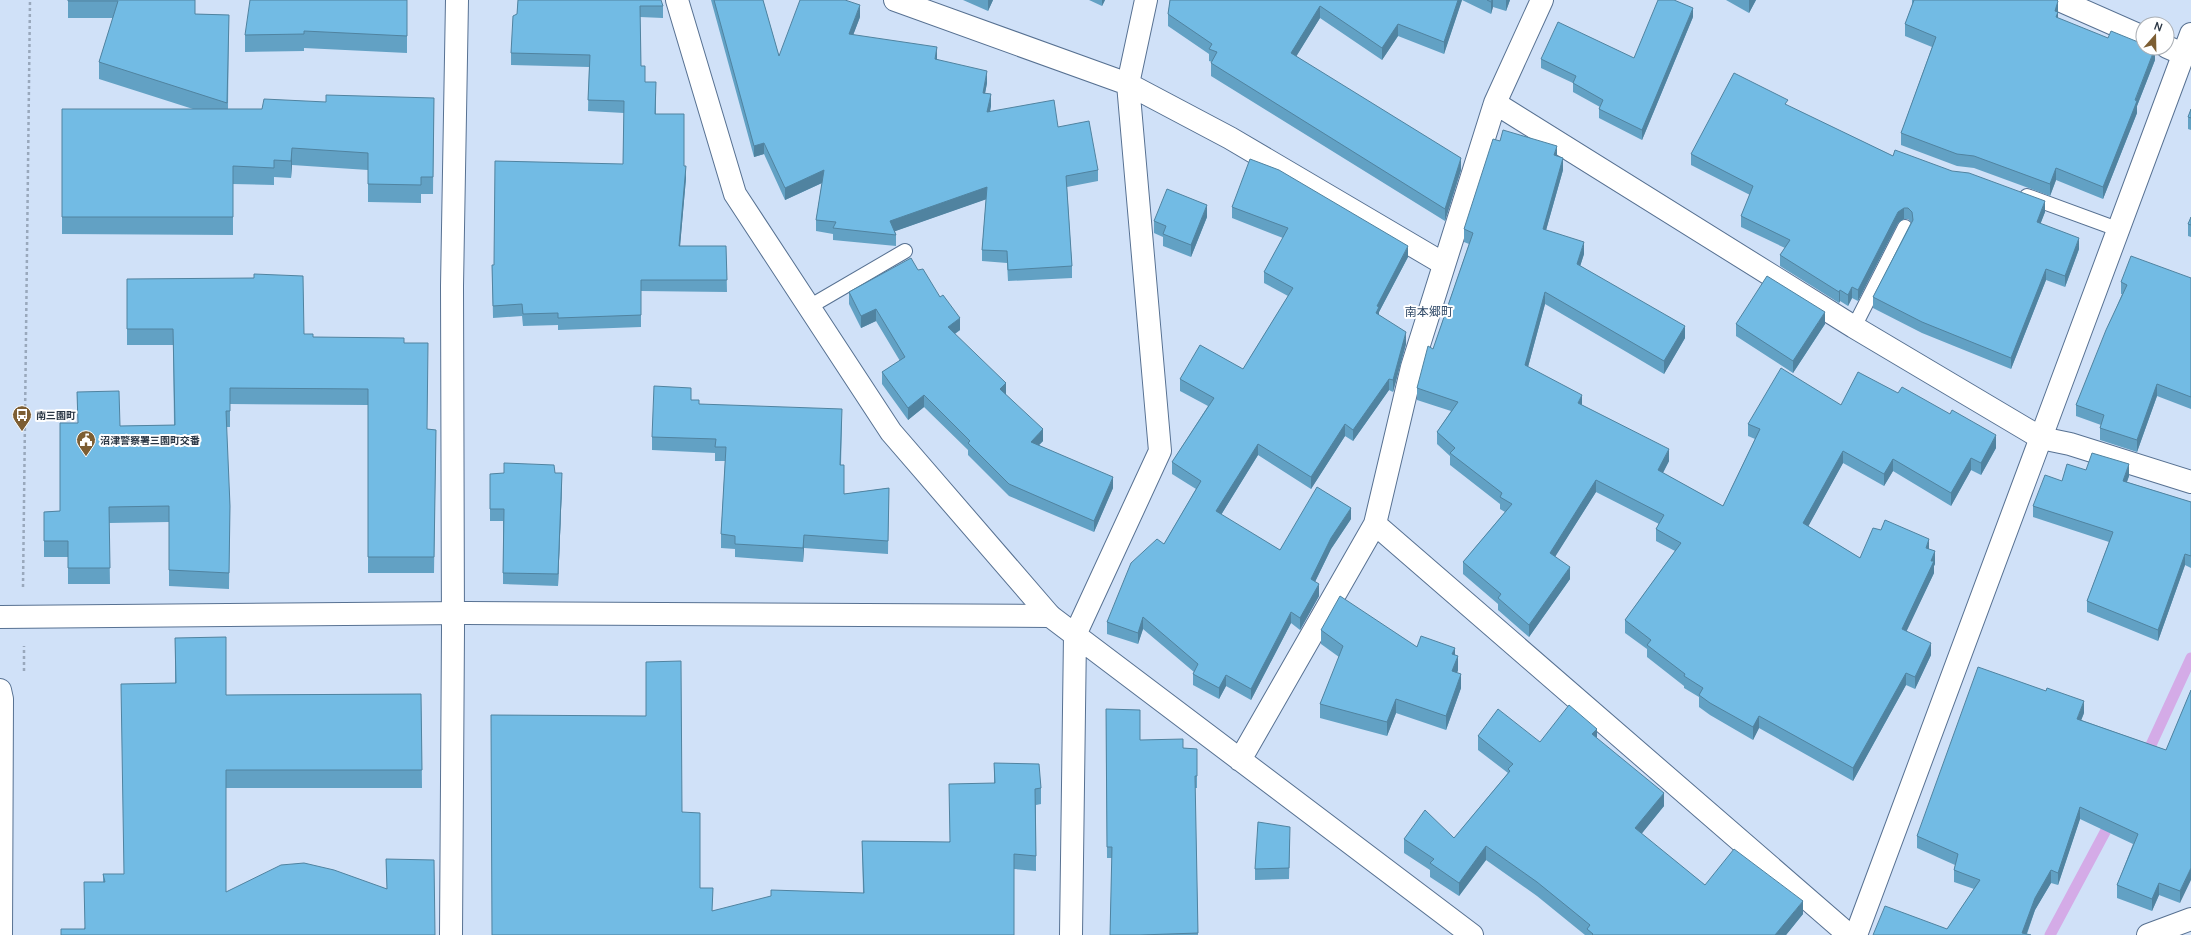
<svg xmlns="http://www.w3.org/2000/svg" width="2191" height="935" viewBox="0 0 2191 935" font-family="Manrope,'Noto Sans JP',sans-serif">
	<style>
		.lines { fill: none; stroke-linecap: round; stroke-linejoin: round }
		.stream { stroke: #d4abe7; stroke-width: 11 }
		.lane-casing { stroke: #577192; stroke-width: 16 }
		.street-casing { stroke: #577192; stroke-width: 24 }
		.secondary-casing { stroke: #577192; stroke-width: 24 }
		.highway-casing { stroke: #577192; stroke-width: 24 }
		.path { stroke: #99a8bc; stroke-width: 2.5; stroke-dasharray: 3 3; stroke-linecap: butt }
		.lane { stroke: #fff; stroke-width: 14 }
		.street { stroke: #fff; stroke-width: 22 }
		.secondary { stroke: #fff; stroke-width: 22 }
		.highway { stroke: #fff; stroke-width: 22 }
		.wall { fill: #62a1c4 }
		.shaded-wall { fill: #5083a0 }
		.building { fill: #72bbe4; stroke: #5083a0 }
		.labels { text-anchor: middle; stroke-width: 4; stroke-linejoin: round; paint-order: stroke }
		.poi-label { font-size: 10px; font-weight: bold; fill: #2b3745; stroke: #fff; text-anchor: start }
		.quarter-label { font-size: 12px; fill: #304967; stroke: #fff }
	</style>
	<rect width="100%" height="100%" fill="#d0e1f8"/>
	<g class="lines">
		<path class="stream" d="M2145,758L2191,658
			M2050,935L2112,819"/>
		<defs>
			<path id="lane" d="M2027,196L2120,230
				M809,307L905,251
				M1854,327L1905,227"/>
			<path id="street" d="M677,0L735,194L891,432L1050,616L1472,935
				M895,0L1128,84L1230,138L1444,264
				M2059,0L2143,37
				M2167,47L2183,54
				M1495,103L1854,327L2041,438L2070,444L2191,482
				M1375,524L1849,935
				M1240,760L1375,524L1412,367L1495,103L1542,0
				M451,935L453,629L452,286L457,0
				M1071,935L1075,635L1160,451L1128,84L1146,0
				M2148,935L2191,919"/>
			<path id="secondary" d="M0,617L466,613L1050,616
				M1856,935L2191,34"/>
			<path id="highway" d="M0,690L2,699L1,935"/>
		</defs>
		<use href="#lane" class="lane-casing"/>
		<use href="#street" class="street-casing"/>
		<use href="#secondary" class="secondary-casing"/>
		<use href="#highway" class="highway-casing"/>
		<path class="path" d="M23,587L30,0
			M24,671V646"/>
		<use href="#lane" class="lane"/>
		<use href="#street" class="street"/>
		<use href="#secondary" class="secondary"/>
		<use href="#highway" class="highway"/>
	</g>
	<path class="wall" d="M68,0H195V14L229,15L228,109H262L326,102L434,98L433,194H421V203L368,202V170L292,165L291,178L274,177V185L233,184V235L62,234V109H193L99,79V62L113,18H68Z
		M407,0V53L304,48V51L245,52V35Z
		M518,0L663,6V18L640,17L641,66L645,82L656,94V114L684,166L686,178L680,246H726L727,292L641,291V327L558,330V325L523,326L522,316L493,318L492,265H494L623,164L624,113L588,111L589,67L511,65V53L517,14Z
		M711,0H763L779,56L860,17L853,35L937,59L987,83L985,93L991,106L990,112L1058,127L1098,170V181L1067,187L1072,266V278L1008,281L1007,263L982,261V250L986,199L895,231L896,235V246L833,240V234L816,231V220L822,183L785,200L764,154L754,157Z
		M963,0H993L988,11Z
		M1089,0H1105L1102,6Z
		M1170,0H1462L1444,54L1398,36L1382,60L1320,18L1296,56L1461,170L1445,221L1211,76V63L1212,62L1209,61V54L1168,26V14Z
		M1462,0H1510L1506,11L1493,7L1491,14Z
		M1726,0H1756L1749,13Z
		M1912,0H2057L2058,13V18L2155,60L2137,106V113L2103,199L2056,180L2050,196L1974,168L1957,166L1901,145V133L1932,47L1905,36V24L1912,5Z
		M1693,17L1642,140L1599,118V109L1600,107L1573,92V83L1541,68V59L1634,58Z
		M1788,106L1893,156L2045,212L2040,224L2079,249L2065,287L2046,280L2011,369L1922,333L1873,308V297L1911,222L1908,219H1904L1898,223L1858,301L1852,298L1848,306L1840,301L1839,303L1780,266V255L1785,248L1741,227V216L1750,195L1691,165V154Z
		M2191,109V130L2188,129V117Z
		M1557,156L1563,170L1546,230L1584,254L1580,266L1685,338L1664,374L1545,304L1528,367L1582,405L1669,461L1663,473L1723,506L1755,439L1748,436V424L1841,405L1996,448L1981,475L1971,470L1951,506L1893,471L1884,486L1843,463L1808,526L1860,558L1929,549L1935,564L1934,566V573L1906,631L1931,655L1915,689L1906,685L1853,781L1759,728L1753,740L1710,715L1699,707V697L1684,688V686L1647,657V649L1625,633V620L1675,551L1656,541V529L1659,524L1596,492L1555,556L1570,579L1529,637L1498,610V604L1463,574V562L1505,512L1500,509V504L1450,465V456L1437,444V432L1451,411L1417,400V388L1433,349L1469,244L1464,242V229Z
		M1232,207L1408,257L1379,312V315L1406,344L1393,392L1389,390L1353,441L1345,436L1311,489L1258,455L1221,515L1280,550L1351,519L1331,549L1315,582L1319,596L1300,630L1291,623L1251,700L1226,686L1219,699L1193,685V674L1194,672L1143,629L1138,644L1107,634V622L1164,544L1196,489L1172,474V462L1208,406L1180,391V379L1243,369L1288,296L1264,283V272L1283,238L1232,218Z
		M1207,217L1191,257L1163,246V237L1154,233V221Z
		M2191,217V237L2188,236V224Z
		M918,270L960,330L955,334L1006,395L1043,441L1039,445L1113,488L1094,532L1009,496L968,455V450L924,407L908,420L882,384V372L900,361L876,321L861,328L849,304V292Z
		M2191,278V409L2157,396L2137,452L2100,440V428L2101,425L2076,416V405L2122,294H2121V282Z
		M127,279L313,337L404,343L427,429L436,430L434,573H368V405L230,404V427H226L230,506L229,589L169,586V522L109,523L110,584H68V557H44V512L60,511L78,423L77,392L120,426L174,425L173,345H127Z
		M1736,324H1825L1793,373L1736,336Z
		M691,400L699,404L842,423L841,465L844,494L889,488L888,554L804,548L803,562L735,557V549L721,548V534L725,461H715V453L652,450V437Z
		M2086,470L2129,476L2127,482L2191,502V568L2185,565L2158,641L2087,612V601L2109,542L2033,517V506L2062,481Z
		M555,473L562,485L558,586L503,584V521H490V474Z
		M1321,630L1455,654L1458,670L1457,673L1461,688L1446,730L1396,713L1387,736L1320,718V704L1339,657L1321,644Z
		M175,638L226,695L421,694L422,788H226V892L387,889L386,859L435,935L84,929L103,882V874H124L175,683Z
		M2191,690L2180,903L2159,895L2152,911L2117,898V885L2133,844L2080,819L2058,885L2051,883L2035,910L2027,934L1947,929L1974,889L1954,882V870L1955,865L1917,848V836L2084,713L2081,720L2166,750Z
		M1106,709L1140,740L1183,748L1197,749V788H1195L1198,935H1110L1112,858H1107Z
		M1478,736L1540,742L1597,738L1664,806L1641,834L1705,885L1803,914L1786,935H1585L1537,896L1486,860L1459,896L1430,877V870L1404,853V839L1454,838L1508,773L1478,750Z
		M994,763L1041,788V804L1036,805V871L1014,869V935H492L682,812L700,888L712,911L863,893L862,841L949,842L994,783Z
		M1290,839L1289,879L1255,880V869Z"/>
	<path class="shaded-wall" d="M988,0H993L988,11Z
		M1102,0H1105L1102,6Z
		M1458,0H1462L1444,54V42Z
		M1492,0H1493V7L1491,14V2Z
		M1506,0H1510L1506,11Z
		M1749,0H1756L1749,13Z
		M2058,1V24L2055,11Z
		M860,5V17L849,46V34Z
		M1320,6V18L1291,65V53Z
		M1693,8V17L1642,140V130Z
		M1398,24V36L1382,60V48Z
		M937,47V59H935Z
		M2155,48V60L2137,106V113L2103,199V187Z
		M987,71V83L983,104V93Z
		M991,94V106L987,124V112Z
		M764,143V154L754,157V146Z
		M1557,146V158L1554,155Z
		M292,148V165L291,178V161Z
		M1461,158V170L1445,221V209Z
		M1563,158V170L1543,241V229Z
		M686,166V178L679,258V246Z
		M2056,168V180L2050,196V184Z
		M824,170V182L785,200V188Z
		M987,187V199L890,233V221Z
		M2045,201V212L2037,233V222Z
		M1207,205V217L1191,257V245Z
		M1904,208V219L1898,223L1858,301V290L1898,212Z
		M2079,238V249L2065,287V276Z
		M1584,242V254L1577,276V264Z
		M1408,246V257L1379,312V319L1376,313L1377,306Z
		M2046,269V280L2011,369V358Z
		M1852,287V298L1848,306V295Z
		M1840,290V301L1839,303V292Z
		M1545,292V304L1525,378V365Z
		M876,309V321L861,328V316Z
		M1825,312V324L1793,373V361Z
		M960,318V330L948,338V327Z
		M1685,326V338L1664,374V361Z
		M1406,332V344L1393,392V380Z
		M1389,379V390L1353,441V430Z
		M1006,383V395L1000,401V389Z
		M2157,384V396L2137,452V440Z
		M924,395V407L908,420V408Z
		M1582,395V407L1578,403Z
		M1345,424V436L1311,489V477Z
		M1043,429V441L1031,453V442Z
		M1996,435V448L1981,475V463Z
		M1258,444V455L1216,523V511Z
		M1669,449V461L1658,482V470Z
		M1843,451V463L1803,536V523Z
		M1971,458V470L1951,506V493Z
		M1893,459V471L1884,486V474Z
		M2129,464V476L2123,492V481Z
		M562,473V485L558,586V574Z
		M1113,477V488L1094,532V521Z
		M1596,480V492L1550,565V553Z
		M1351,508V519L1331,549L1311,590V579L1331,538Z
		M804,535V548L803,562V548Z
		M1929,539V552L1926,548Z
		M1935,551V564L1934,566V573L1902,641V629Z
		M2185,554V565L2158,641V630Z
		M1570,567V579L1529,637V625Z
		M1319,584V596L1300,630V618Z
		M1291,612V623L1251,700V689Z
		M1143,617V629L1138,644V633Z
		M1931,643V655L1915,689V677Z
		M1455,648V662L1452,654Z
		M1458,656V670L1452,686V671Z
		M1906,673V685L1853,781V768Z
		M1461,674V688L1446,730V716Z
		M1226,675V686L1219,699V688Z
		M1396,699V713L1387,736V722Z
		M2084,701V713L2077,731V719Z
		M1759,716V728L1753,740V727Z
		M1597,729V743L1592,734Z
		M1664,793V806L1635,842V828Z
		M2080,807V819L2058,885V873Z
		M1486,846V860L1459,896V883Z
		M2191,868V880L2180,903V891Z
		M2051,870V883L2035,910L2026,935L2022,933L2035,898Z
		M2159,883V895L2152,911V899Z
		M1803,901V914L1786,935H1775Z"/>
	<path class="building" d="M68,0H195V14L229,15L227,103L99,62L118,1H68Z
		M250,0H407V36L304,31V34L245,35Z
		M518,0H661L663,6H640L641,66H645V82H656L655,114H684V166H686L679,246H726L727,280H641V315L558,318V313L523,314L522,304L493,306L492,265H494L495,161L623,164L624,101L588,100L590,55L511,53L513,16L517,14Z
		M714,0H763L779,56L800,0H845L860,5L849,34L937,47L935,59L987,71L983,93L991,94L987,112L1054,100L1058,127L1089,121L1098,170L1066,176L1072,266L1008,270L1007,251L982,250L987,187L890,221L896,235L833,228L836,222L816,220L824,170L785,188L764,143L754,146Z
		M1170,0H1458L1444,42L1398,24L1382,48L1320,6L1291,53L1461,158L1445,209L1211,63L1217,52L1209,49L1212,44L1168,14Z
		M1487,0H1492L1491,2Z
		M1658,0H1674L1693,8L1642,130L1599,109L1603,100L1573,83L1576,76L1541,59L1558,22L1634,58Z
		M1914,0H2057L2058,1L2055,11L2058,12L2056,17L2108,38L2111,31L2143,44V48H2155L2135,100L2137,101L2103,187L2056,168L2050,184L1974,156L1957,154L1901,133L1936,37L1905,24Z
		M1734,73L1788,100L1785,104L1893,156L1895,150L1952,171L1969,173L2045,201L2037,222L2079,238L2065,276L2046,269L2011,358L1922,322L1873,297L1913,220L1912,212L1908,208H1904L1898,212L1858,290L1852,287L1848,295L1840,290L1839,292L1780,255L1790,240L1741,216L1753,186L1691,154Z
		M326,95L434,98L433,177H421V185L368,184V153L292,148L291,161L274,160V168L233,166V217H62V109H262L264,99L326,102Z
		M2191,109V118L2188,117Z
		M1503,130L1557,146L1554,155L1563,158L1543,229L1584,242L1577,264L1685,326L1664,361L1545,292L1525,365L1582,395L1578,403L1669,449L1658,470L1723,506L1760,429L1748,424L1781,368L1841,405L1858,372L1898,393L1902,387L1950,414L1952,410L1996,435L1981,463L1971,458L1951,493L1893,459L1884,474L1843,451L1803,523L1860,558L1873,528L1881,530L1885,520L1929,539L1926,548L1935,551L1931,561H1934L1902,629L1931,643L1915,677L1906,673L1853,768L1759,716L1753,727L1710,703L1699,695L1703,688L1684,676L1685,674L1647,645L1651,640L1625,620L1681,543L1656,529L1664,515L1596,480L1550,553L1570,567L1529,625L1498,598L1501,594L1463,562L1512,504L1500,497L1502,493L1450,453L1455,448L1437,432L1458,402L1417,388L1428,346L1433,349L1473,233L1464,229L1493,139L1500,141Z
		M1250,159L1279,170L1408,246L1377,306L1379,307L1376,313L1406,332L1393,380L1389,379L1353,430L1345,424L1311,477L1258,444L1216,511L1280,550L1317,487L1351,508L1331,538L1311,579L1319,584L1300,618L1291,612L1251,689L1226,675L1219,688L1193,674L1198,664L1143,617L1138,633L1107,622L1131,563L1157,539L1164,544L1201,481L1172,462L1214,398L1180,379L1200,345L1243,369L1293,288L1264,272L1288,228L1232,207Z
		M1167,189L1207,205L1191,245L1163,234L1166,226L1154,221Z
		M2191,217V225L2188,224Z
		M2131,256L2191,278V397L2157,384L2137,440L2100,428L2104,415L2076,405L2106,330L2127,285L2121,282Z
		M911,258L918,270L923,269L940,297L943,295L960,318L948,327L1006,383L1000,389L1043,429L1031,442L1113,477L1094,521L1009,484L968,443L970,441L924,395L908,408L882,372L905,357L876,309L861,316L849,292Z
		M254,274L303,276L304,334H313V337L404,338V343H428L427,429L436,430L434,557H368V389L230,388V411H226L230,506L229,573L169,570V506L109,507L110,568H68V541H44V512L60,511V423H78L77,392L119,391L120,426L175,425L173,329H127V279L254,278Z
		M1767,276L1825,312L1793,361L1736,324Z
		M654,386L691,388V400H699V404L842,409L840,465H844V494L889,488L888,541L804,535L803,548L735,544V536L721,534L726,447H715L716,439L652,437Z
		M2092,453L2129,464L2123,481L2191,502V556L2185,554L2158,630L2087,601L2113,532L2033,506L2045,475L2062,481L2067,464L2086,470Z
		M504,463L554,465L555,473H562L558,574L503,573L504,509H490V474L504,473Z
		M1340,596L1417,647L1421,636L1455,648L1452,654L1458,656L1452,671L1461,674L1446,716L1396,699L1387,722L1320,704L1343,646L1321,630Z
		M226,637V695L421,694L422,770H226V892L281,865L304,863L334,870L387,889L386,859L434,860L435,935H61V929H85L84,882H105L103,874H124L121,684L176,683L175,638Z
		M681,661L682,812L700,813V888H713L712,911L771,896V890L864,893L862,841L950,842L949,784L995,783L994,763L1039,764L1041,788L1035,789L1036,856L1014,854V935H492L491,715L646,716V662Z
		M1978,667L2046,691L2047,688L2084,701L2077,719L2166,750L2191,690V868L2180,891L2159,883L2152,899L2117,885L2138,834L2080,807L2058,873L2051,870L2035,898L2022,933L2031,935H1873L1885,906L1947,929L1980,880L1954,870L1958,854L1917,836Z
		M1569,705L1597,729L1592,734L1664,793L1635,828L1705,885L1734,849L1803,901L1775,935H1592L1593,934L1587,929L1590,925L1537,882L1486,846L1459,883L1430,863L1434,859L1404,839L1425,810L1454,838L1510,771L1508,769L1513,764L1478,736L1498,709L1540,742Z
		M1106,709L1140,710V740L1183,739V748L1197,749V776H1195L1198,933L1140,935H1110L1112,847H1107Z
		M1258,822L1290,827L1289,868L1255,869Z"/>
	<defs>
		<symbol id="bus-pin" viewBox="-11 -11 22 30"><path d="M0 17L-7.5 6A9.5 9.5 0 1 1 7.5 6Z" fill="#7d5e33" stroke="#fff"/><path d="M-5-6H5V4H4V6H2V4H-2V6H-4V4H-5ZM-3.5-4V0h7V-4ZM-3.5 1.2v1.5H-2V1.2ZM2 1.2v1.5H3.5V1.2Z" fill="#fff"/></symbol>
		<symbol id="civic-pin" viewBox="-11 -11 22 30"><path d="M0 17L-7.5 6A9.5 9.5 0 1 1 7.5 6Z" fill="#7d5e33" stroke="#fff"/><path d="M-.6-6.5H3V-4.5H.6V-3L4-1V1h2V6H-6V1h2V-1L-.6-3ZM-1.2 2.5V6h2.4V2.5Z" fill="#fff"/></symbol>
	</defs>
	<g fill-rule="evenodd">
		<use href="#bus-pin" x="11" y="404" width="22" height="30"/>
		<use href="#civic-pin" x="75" y="429" width="22" height="30"/>
	</g>
	<g class="labels">
		<g class="poi-label">
			<text x="36" y="419">南三園町</text>
			<text x="100" y="444">沼津警察署三園町交番</text>
		</g>
		<g class="quarter-label">
			<text x="1429" y="316">南本郷町</text>
		</g>
	</g>
	<g transform="translate(2155 36) rotate(20)"><circle r="19" fill="#ffffff" stroke="#aaafb5"/>
	<path d="M0-3L7 15L0 10L-7 15Z" fill="#7d5e33"/>
	<text y="-6" font-size="11" font-weight="bold" text-anchor="middle" fill="#2b3745">N</text>
	</g>
</svg>
